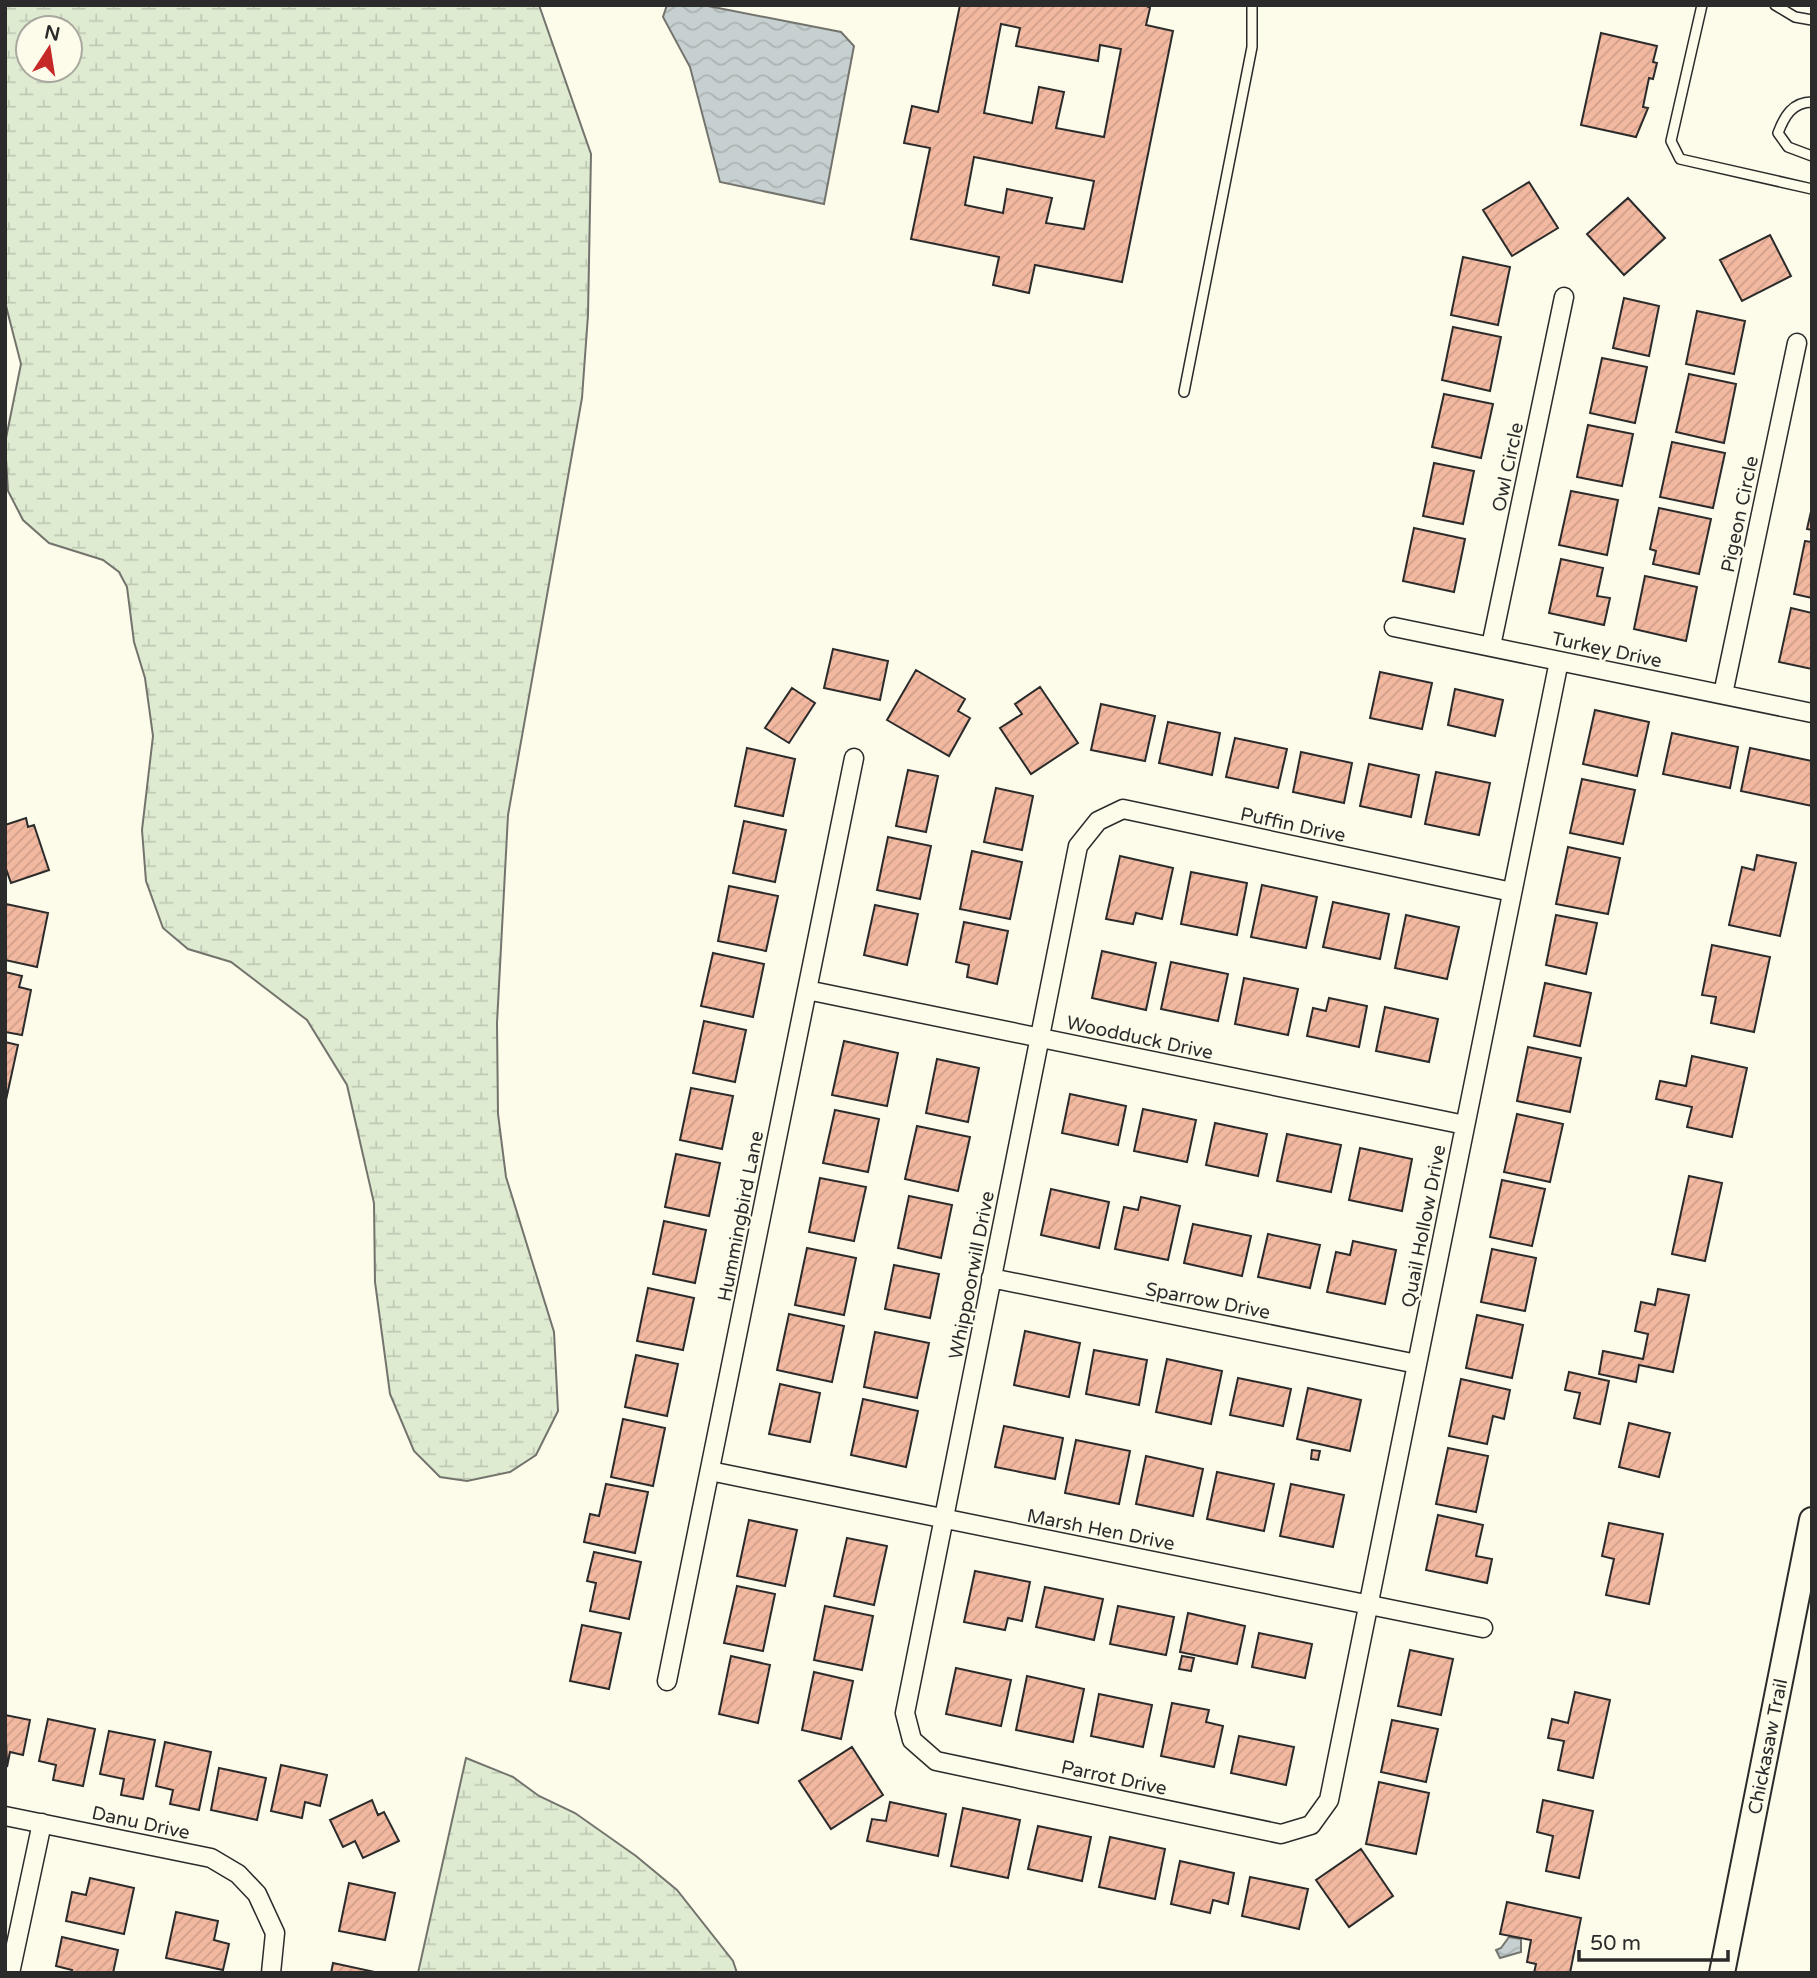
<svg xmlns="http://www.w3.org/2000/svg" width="1817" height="1978" viewBox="0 0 1817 1978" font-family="'Varela Round',sans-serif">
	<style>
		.wetland { fill: url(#wetland-marsh); stroke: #74746e; stroke-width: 2; fill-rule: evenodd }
		.water { fill: url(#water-waves); stroke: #74746e; stroke-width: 2 }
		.building { fill: url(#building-hatch); stroke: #2b2b2b; stroke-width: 2; fill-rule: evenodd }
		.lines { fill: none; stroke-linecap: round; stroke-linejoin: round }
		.lane-casing { stroke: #2b2b2b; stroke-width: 12 }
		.street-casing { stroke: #2b2b2b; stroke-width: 21 }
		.secondary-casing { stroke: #2b2b2b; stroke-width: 28 }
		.lane { stroke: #fdfbea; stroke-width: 9 }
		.street { stroke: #fdfbea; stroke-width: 18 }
		.secondary { stroke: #fdfbea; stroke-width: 24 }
		.labels { text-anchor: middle; stroke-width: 5; stroke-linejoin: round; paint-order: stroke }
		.street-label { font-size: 19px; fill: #2b2b2b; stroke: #fdfbea }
	</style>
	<defs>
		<pattern id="wetland-marsh" width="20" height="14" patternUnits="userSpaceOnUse" patternTransform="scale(1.75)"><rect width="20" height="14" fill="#deebd1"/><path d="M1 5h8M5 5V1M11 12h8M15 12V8" fill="none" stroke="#bfcab4"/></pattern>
		<pattern id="water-waves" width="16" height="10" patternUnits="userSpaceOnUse" patternTransform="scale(1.75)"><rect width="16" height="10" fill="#c7d0d0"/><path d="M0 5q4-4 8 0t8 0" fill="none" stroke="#abb3b3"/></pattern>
		<pattern id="building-hatch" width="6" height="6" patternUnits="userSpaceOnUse" patternTransform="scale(1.75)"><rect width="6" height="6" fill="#f2b8a0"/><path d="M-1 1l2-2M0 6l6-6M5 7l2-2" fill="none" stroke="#d09e8a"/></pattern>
	</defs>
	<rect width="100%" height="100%" fill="#fdfbea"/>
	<path class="wetland" d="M5,5H539L591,154L588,315L582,398L508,815L497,1023L498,1114L506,1177L554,1332L558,1411L536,1455L510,1472L467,1481L440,1477L414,1451L390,1394L375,1282L374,1203L347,1085L307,1020L231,962L188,949L163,928L146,881L142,830L153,736L145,678L134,642L127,587L119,572L103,560L49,543L23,520L8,491L5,443L21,364L5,302ZM28,28H70V70H28Z
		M466,1758L513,1777L539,1796L575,1813L636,1856L677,1890L733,1961L737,1973H418Z"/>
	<path class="water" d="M667,5H703L841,32L854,46L824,204L720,182L690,67L663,17Z
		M1509,1937L1521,1939V1952L1500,1958L1496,1950L1501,1948Z"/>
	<path class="building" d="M960,5H1145L1150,8L1146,25L1173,31L1122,282L1035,265L1029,293L993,285L999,257L911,239L930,148L904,143L912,106L938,112ZM1001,24L1020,28L1016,46L1098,61L1100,45L1121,49L1104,137L1056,128L1064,92L1039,87L1032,123L984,113ZM974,157L1094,181L1084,229L1046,223L1052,198L1007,189L1003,213L965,205Z
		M1601,33L1657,46L1653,62L1657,63L1653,79L1649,78L1643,107L1648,108L1636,137L1581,125Z
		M1529,182L1558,228L1512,256L1483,210Z
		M1628,198L1665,238L1624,275L1587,234Z
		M1770,235L1791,276L1742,301L1720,260Z
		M1463,257L1510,267L1498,325L1451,315Z
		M1624,298L1659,306L1649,356L1613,348Z
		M1697,311L1745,321L1734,374L1686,364Z
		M1453,327L1501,337L1490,391L1442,380Z
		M1602,358L1647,367L1635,423L1590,413Z
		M1689,374L1736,384L1724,443L1676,432Z
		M1444,394L1493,404L1481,458L1432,447Z
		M1588,425L1633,434L1622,486L1577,477Z
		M1672,442L1725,453L1713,508L1660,497Z
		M1434,463L1474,471L1463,524L1423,516Z
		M1571,491L1618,500L1607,555L1559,545Z
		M1812,507V530L1807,529Z
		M1659,508L1711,519L1699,574L1653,564L1656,551L1650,549Z
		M1414,528L1465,539L1454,592L1403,581Z
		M1805,541L1812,542V598L1794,594Z
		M1561,559L1603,568L1597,596L1610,598L1604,625L1549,613Z
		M1645,576L1697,587L1686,641L1634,629Z
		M1791,608L1812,613V669L1779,662Z
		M833,649L888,661L880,700L824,688Z
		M916,670L965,699L958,711L970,718L949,756L887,720Z
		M1380,672L1432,683L1422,729L1370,718Z
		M1040,687L1078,743L1031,774L1000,728L1022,714L1015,704Z
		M792,688L815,703L789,743L765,728Z
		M1455,689L1503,700L1495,736L1448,725Z
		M1101,704L1155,716L1145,761L1091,750Z
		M1595,710L1649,722L1637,776L1583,764Z
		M1168,722L1220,733L1212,775L1159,763Z
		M1672,733L1738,747L1730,788L1663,774Z
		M1235,738L1287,749L1278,788L1226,777Z
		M747,748L795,759L783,816L735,806Z
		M1750,748L1812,761V806L1741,791Z
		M1301,752L1352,763L1344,803L1293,792Z
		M1369,764L1419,775L1411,817L1360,806Z
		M908,770L938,776L926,832L896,826Z
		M1436,772L1490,783L1479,835L1425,824Z
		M1582,779L1635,790L1623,844L1570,833Z
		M996,788L1033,796L1022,850L984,842Z
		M26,818L28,827L34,825L49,870L11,883L5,866V825Z
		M744,821L786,830L775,882L733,873Z
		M888,837L931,846L920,899L877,890Z
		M1568,847L1620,858L1608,914L1556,904Z
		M972,851L1022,862L1010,919L960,909Z
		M1757,855L1796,863L1780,936L1729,925L1742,867L1754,870Z
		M1120,856L1173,868L1162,919L1136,913L1133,924L1106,919Z
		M1191,872L1247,883L1237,935L1181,924Z
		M1262,885L1317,897L1306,948L1251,937Z
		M729,886L778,896L766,951L718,941Z
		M1333,902L1389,914L1380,959L1323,947Z
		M6,904L48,913L37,967L5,960Z
		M875,905L918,914L907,965L864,955Z
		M1406,915L1459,927L1447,979L1395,968Z
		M1556,915L1597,923L1586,974L1546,965Z
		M964,922L1008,931L997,984L967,977L969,965L956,962Z
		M1712,945L1770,957L1754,1032L1711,1023L1716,997L1702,995Z
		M1102,951L1156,963L1146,1010L1092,998Z
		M713,953L764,964L753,1017L701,1006Z
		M1171,962L1228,974L1218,1021L1161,1009Z
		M5,972L22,976L19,987L31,990L22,1035L5,1032Z
		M1244,978L1298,989L1288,1035L1235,1024Z
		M1545,983L1591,993L1580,1046L1534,1036Z
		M1329,998L1367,1006L1359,1047L1307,1036L1313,1008L1326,1011Z
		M1385,1007L1438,1019L1429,1062L1376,1051Z
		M704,1021L746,1030L735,1082L693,1073Z
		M844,1041L898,1053L887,1106L832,1095Z
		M5,1042L18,1045L6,1100L5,1099Z
		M1528,1047L1581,1058L1570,1112L1517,1101Z
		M1692,1056L1747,1068L1732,1137L1687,1127L1692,1107L1656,1099L1660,1081L1686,1086Z
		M937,1059L979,1068L968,1122L926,1113Z
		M691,1088L733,1096L722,1149L680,1140Z
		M1070,1094L1126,1106L1118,1145L1062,1133Z
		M1143,1109L1196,1120L1187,1162L1134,1151Z
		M835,1110L879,1119L868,1172L823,1163Z
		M1517,1114L1563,1124L1550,1182L1504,1172Z
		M1215,1123L1267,1134L1258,1176L1206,1165Z
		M917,1126L970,1137L958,1191L905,1179Z
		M1287,1134L1341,1145L1331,1192L1277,1181Z
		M1360,1148L1412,1159L1402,1211L1349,1200Z
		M676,1154L720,1163L709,1216L665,1207Z
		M1689,1176L1722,1183L1705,1261L1672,1254Z
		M820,1178L866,1187L854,1241L809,1232Z
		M1502,1180L1545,1189L1532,1246L1490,1237Z
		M1051,1189L1109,1202L1099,1248L1041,1235Z
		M909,1196L952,1205L941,1258L898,1248Z
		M1141,1197L1180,1206L1168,1260L1115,1249L1124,1207L1138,1210Z
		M664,1221L706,1230L695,1283L653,1274Z
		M1193,1224L1251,1236L1242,1276L1184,1263Z
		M1268,1234L1320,1245L1310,1288L1258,1277Z
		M1353,1241L1396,1250L1385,1304L1327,1292L1336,1252L1350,1255Z
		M807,1248L856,1258L844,1315L795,1305Z
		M1492,1249L1536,1258L1525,1311L1481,1302Z
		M894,1265L939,1274L930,1318L885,1309Z
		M648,1288L694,1298L683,1350L637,1341Z
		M1658,1289L1689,1295L1673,1372L1639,1365L1636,1382L1599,1374L1603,1351L1643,1359L1648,1334L1635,1331L1641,1302L1655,1305Z
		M789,1314L844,1326L832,1382L777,1370Z
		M1477,1315L1523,1325L1512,1378L1466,1368Z
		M1025,1331L1080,1343L1069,1397L1014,1385Z
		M875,1332L929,1343L917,1398L864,1387Z
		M1094,1350L1147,1360L1139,1405L1086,1394Z
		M636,1355L678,1364L667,1416L625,1407Z
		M1167,1359L1222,1371L1211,1424L1156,1412Z
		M1569,1372L1609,1381L1600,1424L1574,1418L1580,1393L1565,1390Z
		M1238,1378L1291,1389L1283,1426L1230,1415Z
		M1461,1379L1510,1390L1504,1419L1493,1416L1487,1444L1449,1436Z
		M780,1384L820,1393L810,1442L769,1434Z
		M1308,1388L1361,1400L1350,1451L1297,1439Z
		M863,1399L918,1411L906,1467L851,1455Z
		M623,1419L665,1428L653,1486L611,1477Z
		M1629,1423L1670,1433L1659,1477L1619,1467Z
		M1004,1426L1063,1438L1055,1479L995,1467Z
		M1076,1440L1130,1451L1119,1504L1065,1493Z
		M1448,1448L1488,1456L1476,1512L1436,1504Z
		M1312,1450L1320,1451L1318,1460L1311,1459Z
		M1146,1456L1203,1469L1193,1516L1136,1504Z
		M1217,1472L1274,1484L1264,1531L1207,1519Z
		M606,1484L648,1492L635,1553L584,1542L590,1514L599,1516Z
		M1291,1484L1344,1495L1333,1547L1280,1536Z
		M1438,1515L1483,1525L1476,1556L1492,1559L1487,1583L1426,1570Z
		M749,1520L797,1530L785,1586L737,1576Z
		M1609,1523L1663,1534L1649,1604L1606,1595L1614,1559L1602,1556Z
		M847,1538L887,1546L874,1605L834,1596Z
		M594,1552L641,1562L629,1619L590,1611L596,1583L587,1581Z
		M975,1571L1030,1582L1022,1621L1008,1618L1005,1630L964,1622Z
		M737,1586L775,1594L763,1651L724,1643Z
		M1045,1587L1103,1599L1094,1640L1036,1627Z
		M825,1606L873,1616L862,1670L814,1660Z
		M1118,1606L1174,1617L1166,1655L1110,1644Z
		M1188,1613L1245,1626L1237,1664L1180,1652Z
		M582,1625L621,1633L609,1689L570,1681Z
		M1259,1633L1312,1644L1305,1678L1252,1667Z
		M1410,1650L1453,1659L1441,1715L1398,1706Z
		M731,1656L770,1665L758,1723L719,1714Z
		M1182,1656L1194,1658L1191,1671L1179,1669Z
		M956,1668L1011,1680L1001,1726L946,1714Z
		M814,1672L853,1681L841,1739L802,1730Z
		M1027,1676L1084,1689L1073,1742L1016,1730Z
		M1575,1692L1610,1700L1593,1778L1558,1770L1564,1741L1548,1738L1552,1719L1568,1723Z
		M1099,1694L1152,1705L1143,1747L1091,1736Z
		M1172,1703L1209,1710L1206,1722L1223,1726L1214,1767L1161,1756Z
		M5,1715L30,1720L23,1755L10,1752L7,1767Z
		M48,1719L95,1729L83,1786L53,1780L56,1765L39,1761Z
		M1392,1720L1438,1729L1426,1782L1381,1772Z
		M109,1731L155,1740L143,1799L121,1795L124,1779L100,1774Z
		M1239,1736L1294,1747L1286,1785L1231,1773Z
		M165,1742L211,1752L199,1810L170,1804L173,1790L156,1786Z
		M852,1747L883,1795L831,1829L799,1781Z
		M281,1765L327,1775L320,1806L305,1802L302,1818L271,1811Z
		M219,1768L266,1778L257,1820L211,1810Z
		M1379,1782L1429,1793L1416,1854L1366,1844Z
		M372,1800L378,1815L384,1812L399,1841L363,1858L355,1841L343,1847L330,1820Z
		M1543,1800L1593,1811L1579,1878L1546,1871L1553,1836L1537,1832Z
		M890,1802L946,1814L938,1856L867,1841L872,1819L886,1821Z
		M963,1808L1020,1820L1008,1878L951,1866Z
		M1038,1826L1091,1837L1082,1881L1028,1869Z
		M1110,1837L1165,1849L1155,1899L1099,1887Z
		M1361,1849L1393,1896L1349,1927L1316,1880Z
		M1180,1861L1234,1873L1228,1904L1213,1900L1210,1913L1171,1904Z
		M1250,1877L1308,1889L1299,1929L1242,1916Z
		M90,1878L134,1888L124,1934L66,1921L72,1892L86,1895Z
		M349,1883L395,1893L385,1940L339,1931Z
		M1507,1902L1581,1918L1570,1973H1534L1536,1964L1527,1962L1531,1940L1500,1934Z
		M176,1912L218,1921L214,1940L229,1944L223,1970L166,1958Z
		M62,1937L118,1950L113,1973H71L72,1970L56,1966Z
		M333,1963L375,1972L374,1973H331Z"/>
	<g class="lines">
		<defs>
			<path id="lane" d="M1702,5L1671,141L1680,159L1812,189
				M1775,5L1795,17L1812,20
				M1812,102C1792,102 1784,117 1778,133L1788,147L1812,156
				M1184,392L1252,47V5"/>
			<path id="street" d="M1394,627L1812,713
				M1491,646L1564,297
				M1723,694L1797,343
				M1512,892L1123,809L1098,821L1078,846L905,1713L912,1740L936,1761L1281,1834L1311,1825L1329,1800L1559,661
				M807,990L1465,1125
				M991,1278L1417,1364
				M710,1471L1483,1628
				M667,1681L854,758
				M5,1816L211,1858L238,1874L257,1894L275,1933L271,1973
				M10,1973L42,1823"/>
			<g id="secondary">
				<path id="s1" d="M1722,1973L1812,1520"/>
			</g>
		</defs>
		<use href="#lane" class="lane-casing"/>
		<use href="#street" class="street-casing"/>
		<use href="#secondary" class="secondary-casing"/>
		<use href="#lane" class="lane"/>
		<use href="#street" class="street"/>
		<use href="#secondary" class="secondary"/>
	</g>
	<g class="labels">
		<g class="street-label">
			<text transform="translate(1507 467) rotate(-78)" y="7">Owl Circle</text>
			<text transform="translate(1739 514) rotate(-78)" y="7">Pigeon Circle</text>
			<text transform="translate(1607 649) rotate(12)" y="7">Turkey Drive</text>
			<text transform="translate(1293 824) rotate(12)" y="7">Puffin Drive</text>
			<text transform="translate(1140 1037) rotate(12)" y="7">Woodduck Drive</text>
			<text transform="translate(740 1216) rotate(-79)" y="7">Hummingbird Lane</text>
			<text transform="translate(1423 1226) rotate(-79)" y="7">Quail Hollow Drive</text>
			<text transform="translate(971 1275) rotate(-79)" y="7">Whippoorwill Drive</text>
			<text transform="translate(1208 1300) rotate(11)" y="7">Sparrow Drive</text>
			<text transform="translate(1101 1529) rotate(11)" y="7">Marsh Hen Drive</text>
			<text dy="7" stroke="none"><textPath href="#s1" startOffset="231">Chickasaw Trail</textPath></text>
			<text transform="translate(1114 1777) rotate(12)" y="7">Parrot Drive</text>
			<text transform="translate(141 1822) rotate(12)" y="7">Danu Drive</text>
		</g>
	</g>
	<rect width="1817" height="1978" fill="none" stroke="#2b2b2b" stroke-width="14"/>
	<g transform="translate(49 49) rotate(12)"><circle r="33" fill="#fdfbea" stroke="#a9a89e" stroke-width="2"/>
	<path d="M0-5L12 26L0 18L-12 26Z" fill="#c62828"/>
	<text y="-10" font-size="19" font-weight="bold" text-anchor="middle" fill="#2b2b2b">N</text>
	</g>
	<path d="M1579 1950v10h149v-10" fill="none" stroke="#2b2b2b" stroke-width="3.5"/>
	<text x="1590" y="1950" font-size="21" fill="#2b2b2b" stroke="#fdfbea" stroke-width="5" paint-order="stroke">50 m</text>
</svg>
